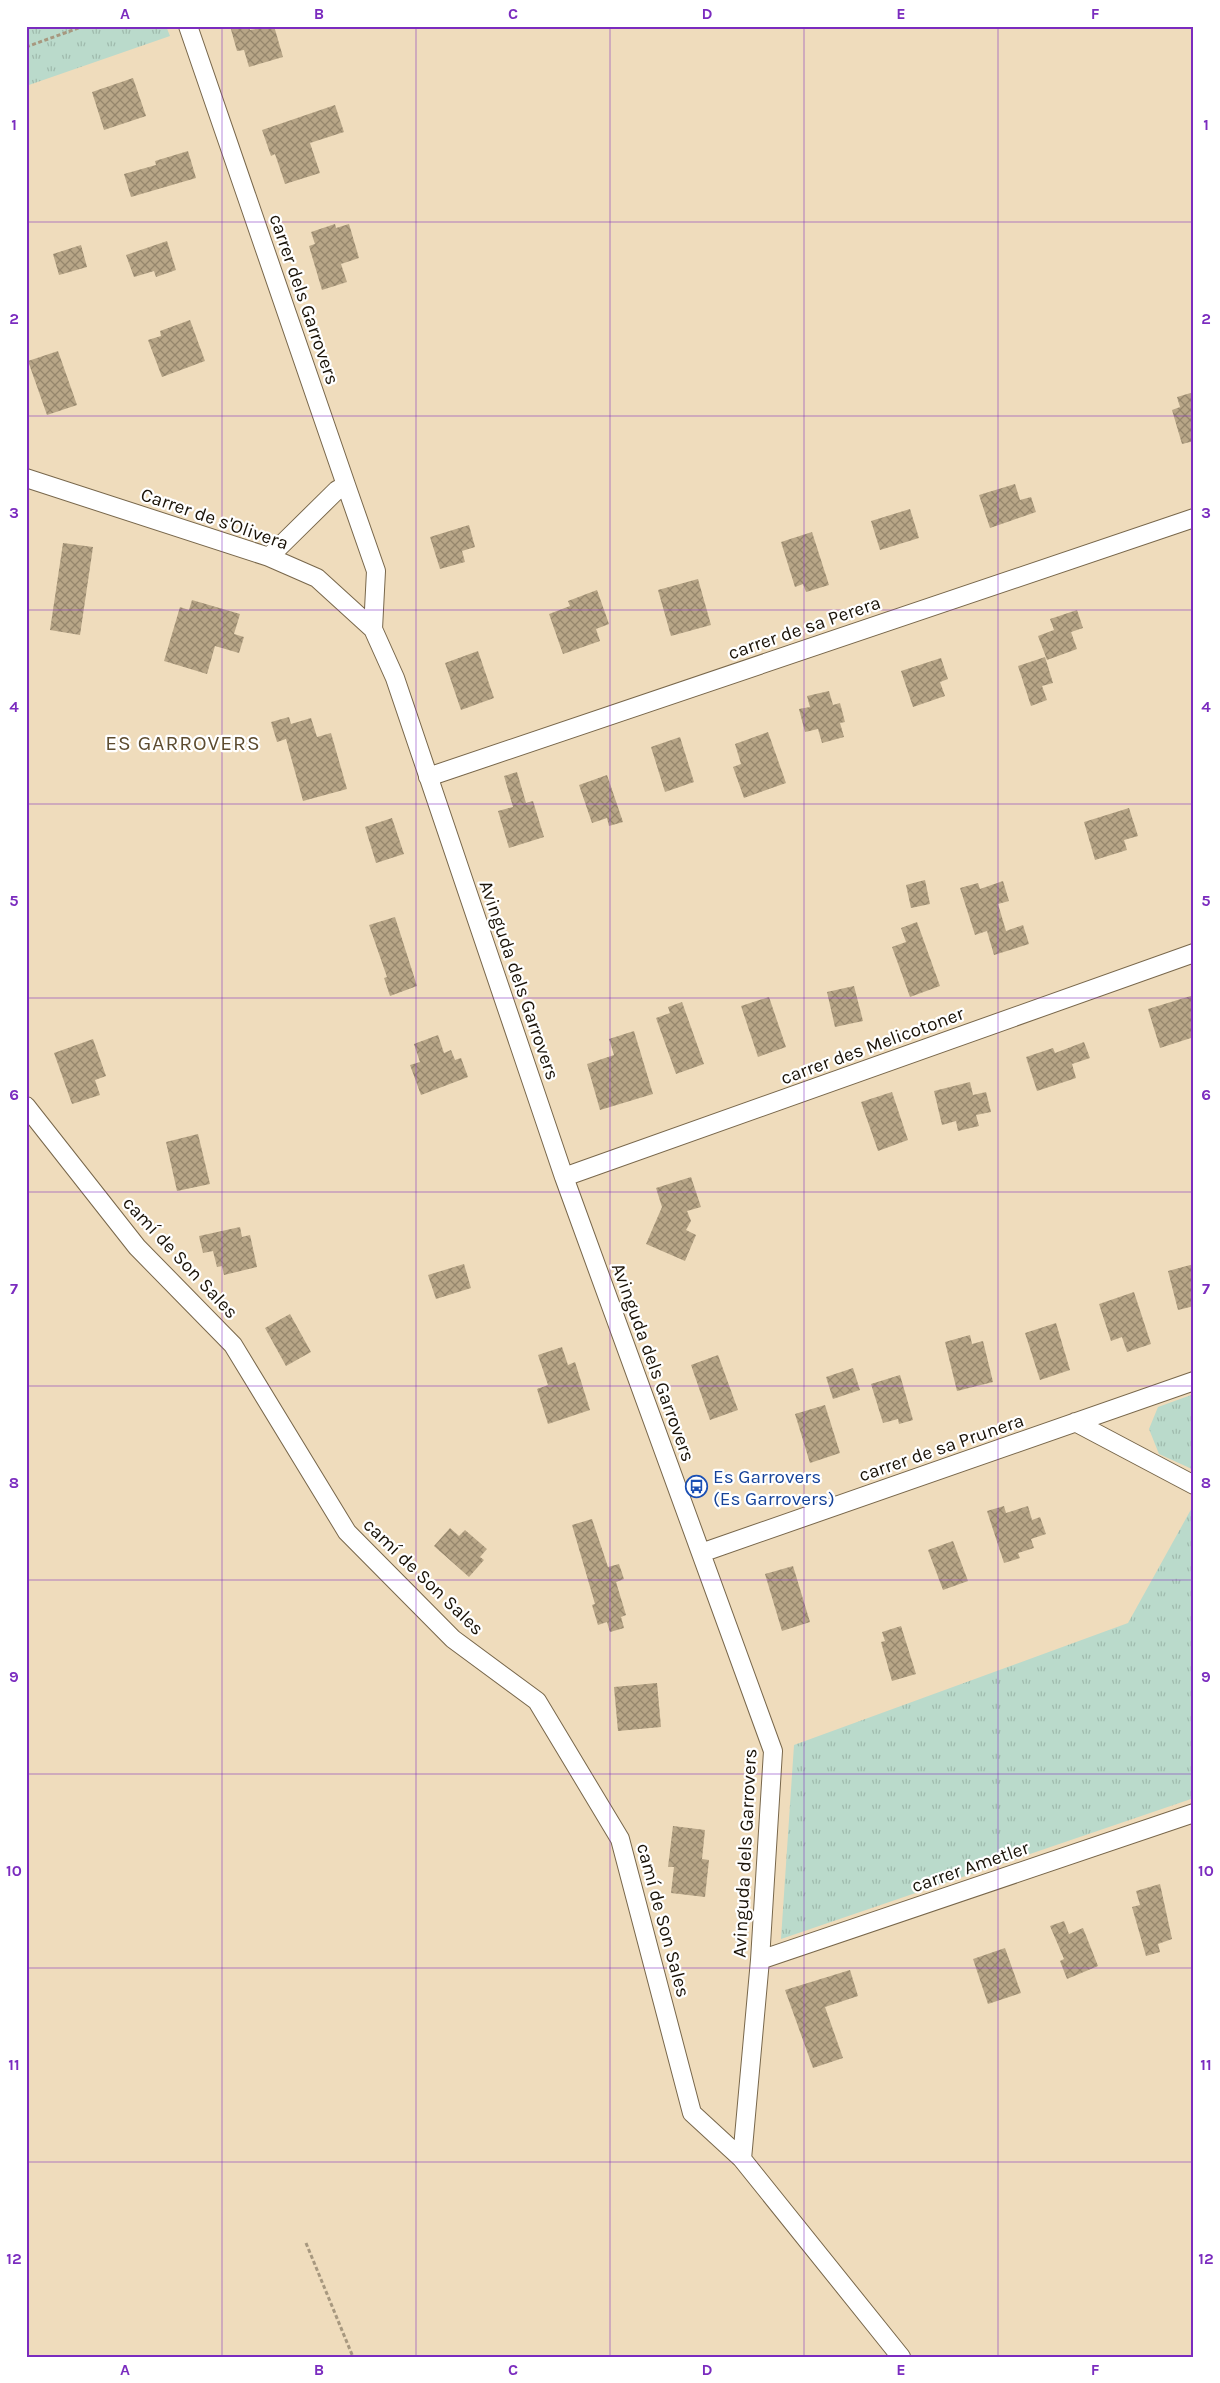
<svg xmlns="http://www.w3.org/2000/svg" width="1220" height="2383" viewBox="0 0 1220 2383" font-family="Karla,sans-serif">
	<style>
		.grass { fill: url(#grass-tufts) }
		.building { fill: url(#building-cross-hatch) }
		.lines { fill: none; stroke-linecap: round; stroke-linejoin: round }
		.minor-casing { stroke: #78674b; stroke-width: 20 }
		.path { stroke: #a7987f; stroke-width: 3; stroke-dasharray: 4 2.5; stroke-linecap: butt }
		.minor { stroke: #fff; stroke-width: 18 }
		.grid { fill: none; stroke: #7b2cbf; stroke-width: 1; stroke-opacity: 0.55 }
		.labels { text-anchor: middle; stroke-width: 4.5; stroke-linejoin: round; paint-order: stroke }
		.street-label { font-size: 19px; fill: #1a1308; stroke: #fff }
		.transit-label { font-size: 19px; fill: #164399; stroke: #fff; text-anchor: start }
		.quarter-label { font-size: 21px; letter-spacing: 1px; fill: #5c4b2f; stroke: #fff }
		.neatline { fill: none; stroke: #7b2cbf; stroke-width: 2 }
		.grid-label { font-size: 16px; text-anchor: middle; font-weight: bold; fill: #7b2cbf }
	</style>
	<defs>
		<pattern id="grass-tufts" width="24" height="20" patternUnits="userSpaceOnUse" patternTransform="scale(1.25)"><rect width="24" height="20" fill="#badacb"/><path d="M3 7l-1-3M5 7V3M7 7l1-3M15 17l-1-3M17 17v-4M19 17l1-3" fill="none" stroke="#9fbaad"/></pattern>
		<pattern id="building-cross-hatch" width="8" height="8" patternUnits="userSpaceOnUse" patternTransform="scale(1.25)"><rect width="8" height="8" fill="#b8a687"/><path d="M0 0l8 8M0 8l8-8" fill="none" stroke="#95866c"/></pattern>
	</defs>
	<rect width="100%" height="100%" fill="#efdcbc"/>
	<path class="grass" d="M26,26H166L170,36L26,86Z
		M1194,1394V1470L1159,1454L1149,1429L1158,1407Z
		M1194,1504V1798L781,1939L794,1745L1128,1623Z"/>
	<path class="building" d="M230,26H249L250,30L274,26L283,57L249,67L244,50L237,51Z
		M133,78L146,116L104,130L92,92Z
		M335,105L344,132L310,143L320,173L285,184L275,154L271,156L262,130Z
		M188,151L196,178L131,197L124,174L156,165L155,161Z
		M335,224L336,228L349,224L359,258L341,264L347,282L322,290L309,246L315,244L311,232Z
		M167,241L176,270L156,277L154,271L134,277L126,255Z
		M81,245L87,267L59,275L53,254Z
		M190,320L205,361L162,377L148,340L161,336L160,331Z
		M58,351L77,405L47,415L28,361Z
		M1194,392V441L1182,444L1172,410L1180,407L1177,397Z
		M1015,484L1020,500L1031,497L1036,512L990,528L979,495Z
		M910,509L919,538L880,550L871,521Z
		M469,525L475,547L462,551L465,562L440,569L430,537Z
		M812,532L829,585L806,592L803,584L795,587L781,542Z
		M63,543L93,547L80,635L50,630Z
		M698,579L711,625L671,636L658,590Z
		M597,590L609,624L596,629L600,641L563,654L549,614L570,606L568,601Z
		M192,600L240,614L234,634L244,637L239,653L215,646L207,674L164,661L180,607L189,610Z
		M1077,610L1083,628L1071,632L1077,649L1047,660L1038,636L1054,630L1050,619Z
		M478,651L494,698L461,710L445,663Z
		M1045,657L1053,683L1042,686L1047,700L1031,706L1018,666Z
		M941,658L948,679L940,682L945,696L913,707L901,671Z
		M829,691L833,705L840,703L845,722L840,723L844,737L822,743L818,729L805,732L799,709L810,707L807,696Z
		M289,717L291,724L311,718L317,737L331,733L347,789L303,801L286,739L277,742L271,722Z
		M768,732L786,783L744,798L733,767L741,764L735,744Z
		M680,737L694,782L665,792L651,747Z
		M517,772L526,803L533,801L544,837L509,848L498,811L513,807L504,776Z
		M607,775L623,822L609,826L607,818L592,823L579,785Z
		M1129,808L1138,836L1124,840L1127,850L1095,860L1084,822Z
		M392,818L404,854L376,863L365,827Z
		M925,880L930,904L911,908L906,885Z
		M1003,881L1009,901L998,904L1006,931L1023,925L1029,944L994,955L987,931L975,935L960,888L978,883L980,889Z
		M395,917L417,986L390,996L384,978L387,977L369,925Z
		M917,922L940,986L910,997L892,947L906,942L901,928Z
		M854,986L863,1021L835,1027L827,992Z
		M1194,995V1037L1160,1048L1148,1009Z
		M769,997L786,1047L758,1057L741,1006Z
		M682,1002L704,1064L676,1074L656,1018L670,1013L668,1007Z
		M634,1031L653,1094L600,1110L587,1064L614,1055L609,1039Z
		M438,1035L444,1053L451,1050L455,1060L461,1058L468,1077L421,1095L410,1065L420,1062L414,1044Z
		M93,1039L106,1076L95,1080L100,1095L72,1104L54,1053Z
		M1084,1042L1090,1058L1072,1064L1076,1078L1037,1091L1026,1057L1053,1048L1055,1053Z
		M970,1082L973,1095L986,1092L991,1112L976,1115L979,1126L958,1131L956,1121L942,1125L934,1091Z
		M892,1092L908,1140L878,1151L861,1102Z
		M198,1134L210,1184L177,1191L166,1142Z
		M691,1177L701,1207L687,1211L691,1221L686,1230L696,1235L685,1261L646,1244L662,1207L656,1188Z
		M240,1227L242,1237L250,1235L257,1267L224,1275L222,1266L217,1267L213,1251L203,1253L199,1236Z
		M464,1264L471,1288L436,1299L428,1275Z
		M1194,1264V1306L1178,1310L1168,1271Z
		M1134,1292L1151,1344L1127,1352L1122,1337L1111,1341L1099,1304Z
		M290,1314L311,1352L286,1366L265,1328Z
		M1056,1323L1070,1370L1040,1380L1025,1333Z
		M970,1335L972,1344L983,1341L993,1382L957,1391L945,1342Z
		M562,1347L568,1365L575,1362L590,1410L548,1424L537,1389L548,1385L538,1355Z
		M718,1355L738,1410L710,1420L691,1365Z
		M853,1368L860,1390L833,1399L826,1377Z
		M900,1375L913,1420L899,1424L898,1419L883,1423L871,1384Z
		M825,1405L840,1453L810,1463L795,1414Z
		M1004,1506L1006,1513L1028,1506L1032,1520L1040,1517L1046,1534L1031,1539L1034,1548L1018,1553L1020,1558L1004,1563L987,1511Z
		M592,1519L608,1567L619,1564L624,1579L616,1582L626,1615L621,1617L624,1628L610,1632L607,1622L598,1625L592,1605L595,1604L572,1525Z
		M450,1528L459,1536L465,1530L487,1549L480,1557L484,1560L469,1577L434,1546Z
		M953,1541L968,1581L943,1590L928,1550Z
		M793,1566L810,1622L782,1631L765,1574Z
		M901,1626L916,1674L892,1681L881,1642L885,1641L882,1632Z
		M657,1683L661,1727L618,1731L614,1687Z
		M673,1826L705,1830L702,1859L709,1860L705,1897L671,1893L674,1867H668Z
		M1160,1884L1172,1939L1158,1944L1160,1952L1146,1956L1132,1907L1140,1905L1136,1891Z
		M1064,1921L1069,1934L1083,1928L1098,1966L1067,1979L1060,1961L1064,1959L1050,1926Z
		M1005,1948L1021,1993L988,2004L973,1959Z
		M850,1970L858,1996L825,2007L843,2058L813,2068L785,1990Z"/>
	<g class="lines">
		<defs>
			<path id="minor" d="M188,26L346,485L337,490L269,557
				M26,478L269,557L317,578L373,629L395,678L564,1177L773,1751L760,1960L742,2159
				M346,485L376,571L373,629
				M428,777L1194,518
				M26,1106L137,1247L233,1345L347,1532L453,1639L537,1701L620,1839L692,2113L742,2159L901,2357
				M564,1177L1194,953
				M1075,1422L1194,1485
				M701,1553L1194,1381
				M760,1960L1194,1813"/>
		</defs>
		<use href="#minor" class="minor-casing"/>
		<path class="path" d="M26,47L84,26
			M306,2243L353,2357"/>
		<use href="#minor" class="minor"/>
	</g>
	<path class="grid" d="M222,26V2357M416,26V2357M610,26V2357M804,26V2357M998,26V2357M26,222H1194M26,416H1194M26,610H1194M26,804H1194M26,998H1194M26,1192H1194M26,1386H1194M26,1580H1194M26,1774H1194M26,1968H1194M26,2162H1194"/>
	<defs>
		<symbol id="bus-ring" viewBox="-11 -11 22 22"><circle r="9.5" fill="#fff" stroke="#1a4fb4" stroke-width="1.5"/><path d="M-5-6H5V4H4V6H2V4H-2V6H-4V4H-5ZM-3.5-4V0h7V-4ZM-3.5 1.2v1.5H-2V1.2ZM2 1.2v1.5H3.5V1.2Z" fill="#1a4fb4"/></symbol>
	</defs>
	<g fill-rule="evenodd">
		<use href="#bus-ring" x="684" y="1474" width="25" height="25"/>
	</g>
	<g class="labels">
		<g class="street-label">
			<text transform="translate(305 299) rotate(71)" y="7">carrer dels Garrovers</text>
			<text transform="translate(215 518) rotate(19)" y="7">Carrer de s'Olivera</text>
			<text transform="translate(804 627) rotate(-19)" y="7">carrer de sa Perera</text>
			<text transform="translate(520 980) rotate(71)" y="7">Avinguda dels Garrovers</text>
			<text transform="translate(872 1045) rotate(-20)" y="7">carrer des Melicotoner</text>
			<text transform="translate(181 1257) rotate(47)" y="7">camí de Son Sales</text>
			<text transform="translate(654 1362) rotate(70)" y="7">Avinguda dels Garrovers</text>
			<text transform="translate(941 1447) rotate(-19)" y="7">carrer de sa Prunera</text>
			<text transform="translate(424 1576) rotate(44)" y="7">camí de Son Sales</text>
			<text transform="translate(744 1853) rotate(-87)" y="7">Avinguda dels Garrovers</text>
			<text transform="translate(970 1866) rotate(-19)" y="7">carrer Ametler</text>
			<text transform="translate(664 1920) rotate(75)" y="7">camí de Son Sales</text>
		</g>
		<g class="transit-label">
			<text x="713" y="1483">Es Garrovers<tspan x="713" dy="22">(Es Garrovers)</tspan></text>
		</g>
		<g class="quarter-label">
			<text x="183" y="750">ES GARROVERS</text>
		</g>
	</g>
	<rect width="1220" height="2383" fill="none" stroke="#ffffff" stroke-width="55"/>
	<rect x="28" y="28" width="1164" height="2328" class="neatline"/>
	<g class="grid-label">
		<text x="125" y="19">A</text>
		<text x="319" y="19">B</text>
		<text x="513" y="19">C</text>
		<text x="707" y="19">D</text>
		<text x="901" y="19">E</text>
		<text x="1095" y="19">F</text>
		<text x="14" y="130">1</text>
		<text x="1206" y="130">1</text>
		<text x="14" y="324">2</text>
		<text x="1206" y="324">2</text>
		<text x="14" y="518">3</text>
		<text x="1206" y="518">3</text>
		<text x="14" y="712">4</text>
		<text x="1206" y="712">4</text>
		<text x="14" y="906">5</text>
		<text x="1206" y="906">5</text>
		<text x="14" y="1100">6</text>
		<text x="1206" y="1100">6</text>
		<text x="14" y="1294">7</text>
		<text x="1206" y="1294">7</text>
		<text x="14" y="1488">8</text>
		<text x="1206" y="1488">8</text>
		<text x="14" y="1682">9</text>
		<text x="1206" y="1682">9</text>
		<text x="14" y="1876">10</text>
		<text x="1206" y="1876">10</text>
		<text x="14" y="2070">11</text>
		<text x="1206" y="2070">11</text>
		<text x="14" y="2264">12</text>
		<text x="1206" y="2264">12</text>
		<text x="125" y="2375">A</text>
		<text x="319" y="2375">B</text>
		<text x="513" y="2375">C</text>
		<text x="707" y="2375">D</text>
		<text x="901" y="2375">E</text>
		<text x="1095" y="2375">F</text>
	</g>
</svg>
